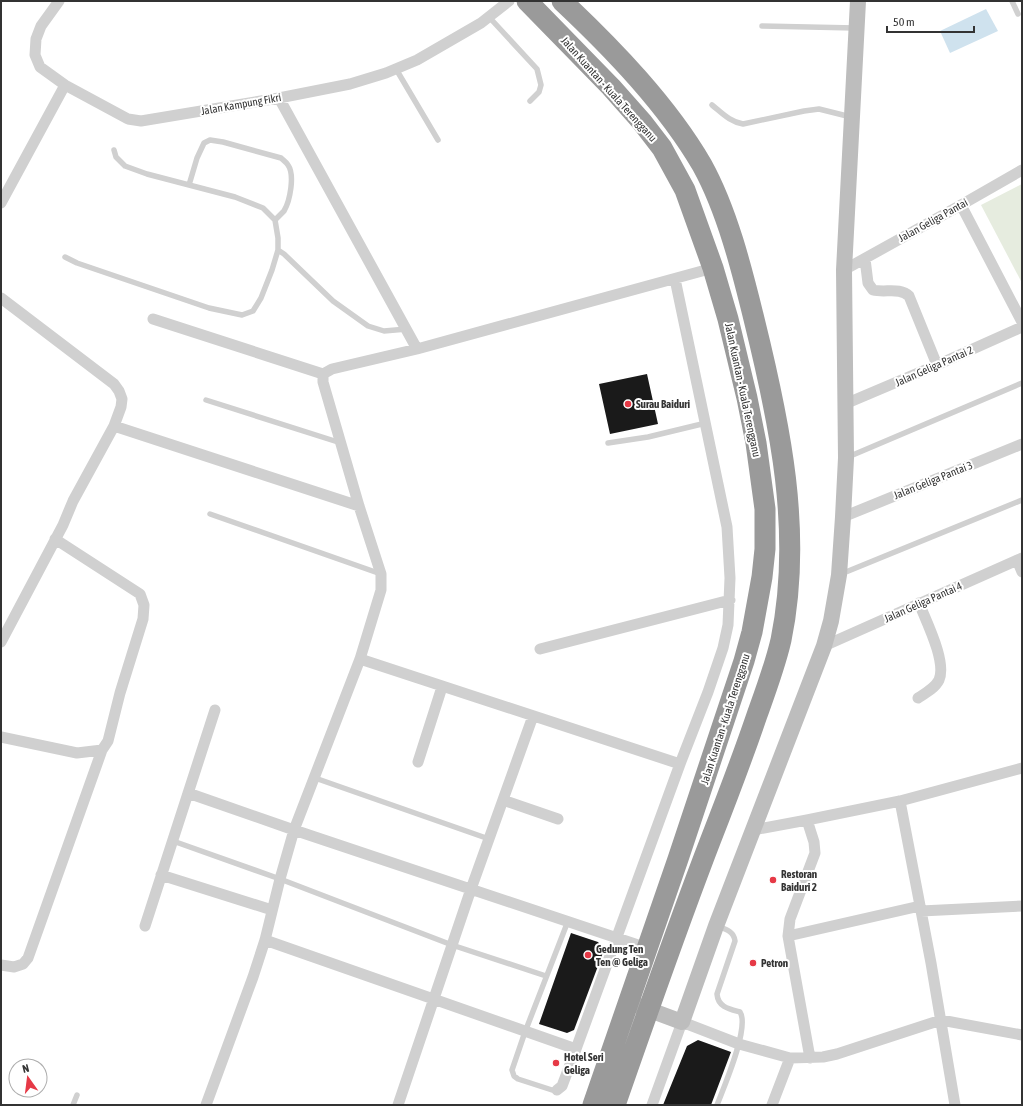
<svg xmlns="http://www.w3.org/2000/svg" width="1023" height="1106" viewBox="0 0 1023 1106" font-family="'Asap Condensed',sans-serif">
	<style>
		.green { fill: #e6ecdf }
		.water { fill: #cfe2ee }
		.building { fill: #1a1a1a }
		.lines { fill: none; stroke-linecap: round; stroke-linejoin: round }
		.lane { stroke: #d0d0d0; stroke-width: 5.5 }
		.street { stroke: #d0d0d0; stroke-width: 11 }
		.secondary { stroke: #bdbdbd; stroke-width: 16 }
		.highway { stroke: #9a9a9a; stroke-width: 21 }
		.poi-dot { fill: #e63946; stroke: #fff; stroke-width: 1.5 }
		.labels { text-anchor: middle; stroke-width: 4; stroke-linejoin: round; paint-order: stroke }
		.street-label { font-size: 11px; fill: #333; stroke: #fff }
		.poi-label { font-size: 11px; font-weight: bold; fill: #333; stroke: #fff; text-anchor: start }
	</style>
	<rect width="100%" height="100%" fill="#fff"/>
	<path class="green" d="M1022,184V283L981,205Z"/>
	<path class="water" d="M986,9L998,31L950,53L940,31Z"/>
	<path class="building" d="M647,374L658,424L610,434L599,384Z
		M571,933L598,942L604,950L574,1030L567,1033L539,1024Z
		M698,1040L731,1052L711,1105H663L687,1046Z"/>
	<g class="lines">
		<path class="lane" d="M1012,1L1018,14
			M489,17L537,69L541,85L539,92L530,101
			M762,26L855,28
			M396,69L438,140
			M712,105C722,113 730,122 743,124L804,111L819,109L851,117
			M189,185L197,158L204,143L210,140L223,142L281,158C283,160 286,162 288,165C295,175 290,201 284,211C281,214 278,217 275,220
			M278,250L284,254L333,301L368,326L384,331L407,329
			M65,257L77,263L209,308L242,315L253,311L261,298L272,270L278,250V238L275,220L263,208L235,197L147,174L125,166L116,157L114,150
			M206,400L341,443
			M608,443L648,437L706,423
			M848,457L1022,383
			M210,514L381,574
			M841,574L1022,500
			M315,778L489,839
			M173,841L280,879L452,945L546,976
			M717,926C725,929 734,931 735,941L717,994C718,1007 729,1009 740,1012C750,1027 724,1087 717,1105
			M557,1090H552L518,1079L514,1076L512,1070L525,1032L568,921
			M73,1105L77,1095"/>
		<path class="street" d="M59,1L41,26L36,39L35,55L40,67L65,85L128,119L141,121L279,98L350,84L386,73L417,60L481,23L509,1
			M279,98L417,349
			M1,203L65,85
			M961,205L1022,322
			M865,259L868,283L873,290C885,293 900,287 909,296L937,365
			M844,270L961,205L1022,170
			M1,298L114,384L119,391L122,399L121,407L114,426L73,501L63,525L1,642
			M153,319L323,374
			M845,404L937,365L1022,327
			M114,426L359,506
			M843,517L1022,444
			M1017,560L1022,572
			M824,646L1022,558
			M540,649L730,600
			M360,659L680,764
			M918,698C926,693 935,688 939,680C947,662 926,621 919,603
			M1,737L77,753L102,750L108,741L120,693L143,619L144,605L140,594L55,539
			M418,762L442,687
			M188,793L294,830L647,948
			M503,800L558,819
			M900,801L931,963L955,1105
			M807,820L814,842L815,853L790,919L788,936L810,1058
			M753,830L807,820L900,801L1022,768
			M161,875L272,910
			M921,911L1022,906
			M145,926L215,710
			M788,936L920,906
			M265,940L576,1049
			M1,965L14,967L23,964L28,958L102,750
			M557,1090L562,1086L576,1049L680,764L708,692L723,648L728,625L730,578L727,527L675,279
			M206,1105L253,977L265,940L280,879L294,830L360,659L381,590V574L359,506L323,382V374L332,369L417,349L713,268
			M398,1105L471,889L533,716
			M652,1105L682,1022L739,1044L790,1058L823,1057L837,1054L941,1020L1022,1035
			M772,1105L790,1058"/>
		<path class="secondary" d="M639,1006L682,1022L716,926L824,646L831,621L839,575L843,517L846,458L844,270L858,1"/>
		<path class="highway" d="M527,1L611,87L642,122L662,148L685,190L713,268L728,319L747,398L756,443L765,509V549L762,577L752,632L744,661L678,859L593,1105
			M562,1C613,49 667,105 702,165C727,210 742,270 754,319C780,424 803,533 781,640C775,666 766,690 757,715C743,756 727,798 711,839C677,927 646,1016 615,1105"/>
	</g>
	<g class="poi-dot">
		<circle cx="628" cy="404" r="4"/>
		<circle cx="773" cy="880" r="4"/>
		<circle cx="588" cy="955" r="4"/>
		<circle cx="753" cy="963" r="4"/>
		<circle cx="556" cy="1063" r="4"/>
	</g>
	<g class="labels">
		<g class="street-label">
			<text transform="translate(609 89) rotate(48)" y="4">Jalan Kuantan - Kuala Terengganu</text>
			<text transform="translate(241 104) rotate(-10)" y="4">Jalan Kampung Fikri</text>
			<text transform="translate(933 220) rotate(-29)" y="4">Jalan Geliga Pantai</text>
			<text transform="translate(934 366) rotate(-24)" y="4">Jalan Geliga Pantai 2</text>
			<text transform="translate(743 390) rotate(78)" y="4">Jalan Kuantan - Kuala Terengganu</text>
			<text transform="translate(933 480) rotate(-22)" y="4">Jalan Geliga Pantai 3</text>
			<text transform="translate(923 602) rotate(-24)" y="4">Jalan Geliga Pantai 4</text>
			<text transform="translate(725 719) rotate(-72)" y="4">Jalan Kuantan - Kuala Terengganu</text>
		</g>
		<g class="poi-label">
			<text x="636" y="408">Surau Baiduri</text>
			<text x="781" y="878">Restoran<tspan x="781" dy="13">Baiduri 2</tspan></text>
			<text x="596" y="953">Gedung Ten<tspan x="596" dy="13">Ten @ Geliga</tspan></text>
			<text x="761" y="967">Petron</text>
			<text x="564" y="1061">Hotel Seri<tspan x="564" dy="13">Geliga</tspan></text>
		</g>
	</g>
	<rect width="1023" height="1106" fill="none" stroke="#333333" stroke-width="4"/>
	<g transform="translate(28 1078) rotate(346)"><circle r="19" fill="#ffffff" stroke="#adadad"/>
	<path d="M0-3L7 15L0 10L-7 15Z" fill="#e63946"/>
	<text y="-6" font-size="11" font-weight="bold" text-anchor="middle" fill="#333333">N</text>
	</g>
	<path d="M887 26v6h87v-6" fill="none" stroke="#333333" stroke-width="2"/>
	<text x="893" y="26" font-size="12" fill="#333333" stroke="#ffffff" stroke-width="3" paint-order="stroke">50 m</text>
</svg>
